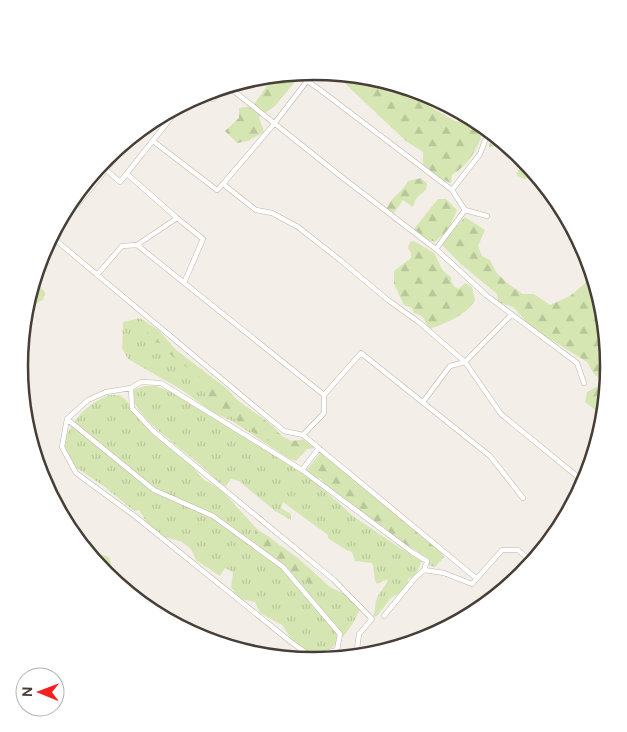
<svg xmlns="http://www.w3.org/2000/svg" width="627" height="732" viewBox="0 0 627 732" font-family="'DM Sans',sans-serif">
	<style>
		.grass { fill: url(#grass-tufts) }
		.forest { fill: url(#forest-firs) }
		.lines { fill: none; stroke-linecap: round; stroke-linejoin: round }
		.service-casing { stroke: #bfb5ab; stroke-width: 5.5 }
		.tertiary-casing { stroke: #bfb5ab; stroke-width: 11 }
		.service { stroke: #fff; stroke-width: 4.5 }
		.tertiary { stroke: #fff; stroke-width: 10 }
		.rim { fill: none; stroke: #463e37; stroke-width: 2.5 }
	</style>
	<defs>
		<pattern id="grass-tufts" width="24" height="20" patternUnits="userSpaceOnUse" patternTransform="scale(1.25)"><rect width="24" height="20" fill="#d6e6b2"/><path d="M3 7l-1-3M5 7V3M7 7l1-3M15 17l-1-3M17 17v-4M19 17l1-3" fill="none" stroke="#b9c69a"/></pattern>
		<pattern id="forest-firs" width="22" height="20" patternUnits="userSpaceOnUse" patternTransform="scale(1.25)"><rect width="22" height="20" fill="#d6e6b2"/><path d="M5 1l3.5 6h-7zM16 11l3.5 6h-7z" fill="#b9c69a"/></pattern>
	</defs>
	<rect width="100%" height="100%" fill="#f3eee8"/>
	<path class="grass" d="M140,318L158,330L176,350L227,389L237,400L273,426L281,436L288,439L293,443L306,439L316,448L307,449L296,461L288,458L232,421L212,412L182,390L128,359L122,348L123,322Z
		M145,386H155L172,392L240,433L315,482L353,516L400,548L422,561L415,576L408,579V585L403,591L391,598L377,616L373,617C375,611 375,607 376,601C378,593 386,587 388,579L377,584C373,578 375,570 372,563L355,561L352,552L346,550L328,538V535L283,502L281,508L291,514V520L275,511L239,481L231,479L226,486L222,485C214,478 207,470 199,464C179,446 139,421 131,395L135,389Z
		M109,395H119L125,399L141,420L192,466L204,480L214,485L225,494L257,529L298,558L331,588L350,596L360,609C349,633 341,640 321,657L312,655L293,641L282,625L260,613L255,602L241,599L231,588L233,572L225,568L220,576L196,560L191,549L182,542L162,536L149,526L139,510L134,511L105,487L74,466L64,449C66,425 87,403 109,395Z"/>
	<path class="forest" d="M314,71L317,72L311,76L299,77L275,106L259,117L264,132L248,141L237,143L225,131L239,118V108L253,106L271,80Z
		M337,76L411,91L434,109L457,122L462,118L483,131C478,149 468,165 452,175L451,183L439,178H432L423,169V152L406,141Z
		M491,137L522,158L533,174L530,177L524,179L516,175L520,168L513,160L498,146L489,147Z
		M421,178L427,183C427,191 424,191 419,196C416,198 414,203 413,207L403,200L393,214L386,209C391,197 403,192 408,181Z
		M438,199H446L457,210L448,230L435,242L424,238L414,229Z
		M465,217L485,230L478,246L482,256L490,260L496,272L507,283L523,294H534L550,305L570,296L589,280L592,283L608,366L599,413L585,402L587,392L598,386L601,379L594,374L587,362L531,327L513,307L498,302L497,294L461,264L441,244Z
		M414,241L434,253C440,263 440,271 451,277C451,283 453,286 459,289L465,283L472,287L475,300C467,315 445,324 429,329L424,319L420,315L414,313L412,308L404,305L394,284V271L411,258V253L408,248L410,242Z
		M35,283L40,286L45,293L43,300L37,303L30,311Z
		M153,328L158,330L176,350L227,389L237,400L268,422L284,438L291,441L306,439L309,443L300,453L294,457L282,453L271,442L247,429L229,414L210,409L205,399L206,383L165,350L160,343L153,342L147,338V329Z
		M320,453L327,456L442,553L444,557L435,567L426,564C425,561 425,558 423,556C418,550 392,538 384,532V526L375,527L326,487L321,479L313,477L306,471Z
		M255,530C271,532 307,572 321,583L311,585L300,576L292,575L277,565L275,558L266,556L255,544Z
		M81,538L97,553L109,557L111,564L100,567Z"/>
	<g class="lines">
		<defs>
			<path id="service" d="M230,88L343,178L437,250
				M205,93L213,99L221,90
				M153,141L217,190L223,184L274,124L307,81L319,89L452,190
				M104,168L120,182L178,109
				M127,174L177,218L203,239L184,283
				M223,184L256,210L272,213L298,227L340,260L388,300L420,323L465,362L511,315
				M465,210L436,249L486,295L577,363L584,383
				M487,216L465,210L452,190L480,154L487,135
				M52,237L284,431L303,435L324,413V395L361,353L490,456L523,498
				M137,245L324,395
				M97,275L122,246L137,245L177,218
				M423,402L450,366L465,362L501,414L584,482
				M67,419L154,490L213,516L283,567L340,634L337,650L312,657L291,642L136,517L76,473L62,447L67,419L88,400L106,392L131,388
				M303,435L476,578
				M319,448L302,470L161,383L141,382L131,388L132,408L153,431L334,580L372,619L359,634L357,649L359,652
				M302,470L412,552L427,561L424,570
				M103,572L110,578
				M384,616L415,578L424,570L444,573L472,584L502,550H518L531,561"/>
			<path id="tertiary" d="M75,203L120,148"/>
		</defs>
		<use href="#service" class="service-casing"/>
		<use href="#tertiary" class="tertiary-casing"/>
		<use href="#service" class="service"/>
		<use href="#tertiary" class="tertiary"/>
	</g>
	<path d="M0 0H627V732H0ZM28 366a286 286 0 1 1 572 0a286 286 0 1 1-572 0Z" fill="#fff" fill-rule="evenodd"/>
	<path class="rim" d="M28 366a286 286 0 1 1 572 0a286 286 0 1 1-572 0Z"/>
	<g transform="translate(40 692) rotate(271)"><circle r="24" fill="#ffffff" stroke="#b5b2af"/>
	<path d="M0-4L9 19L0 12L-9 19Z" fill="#f22120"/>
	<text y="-8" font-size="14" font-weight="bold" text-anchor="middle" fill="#463e37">N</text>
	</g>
</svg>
